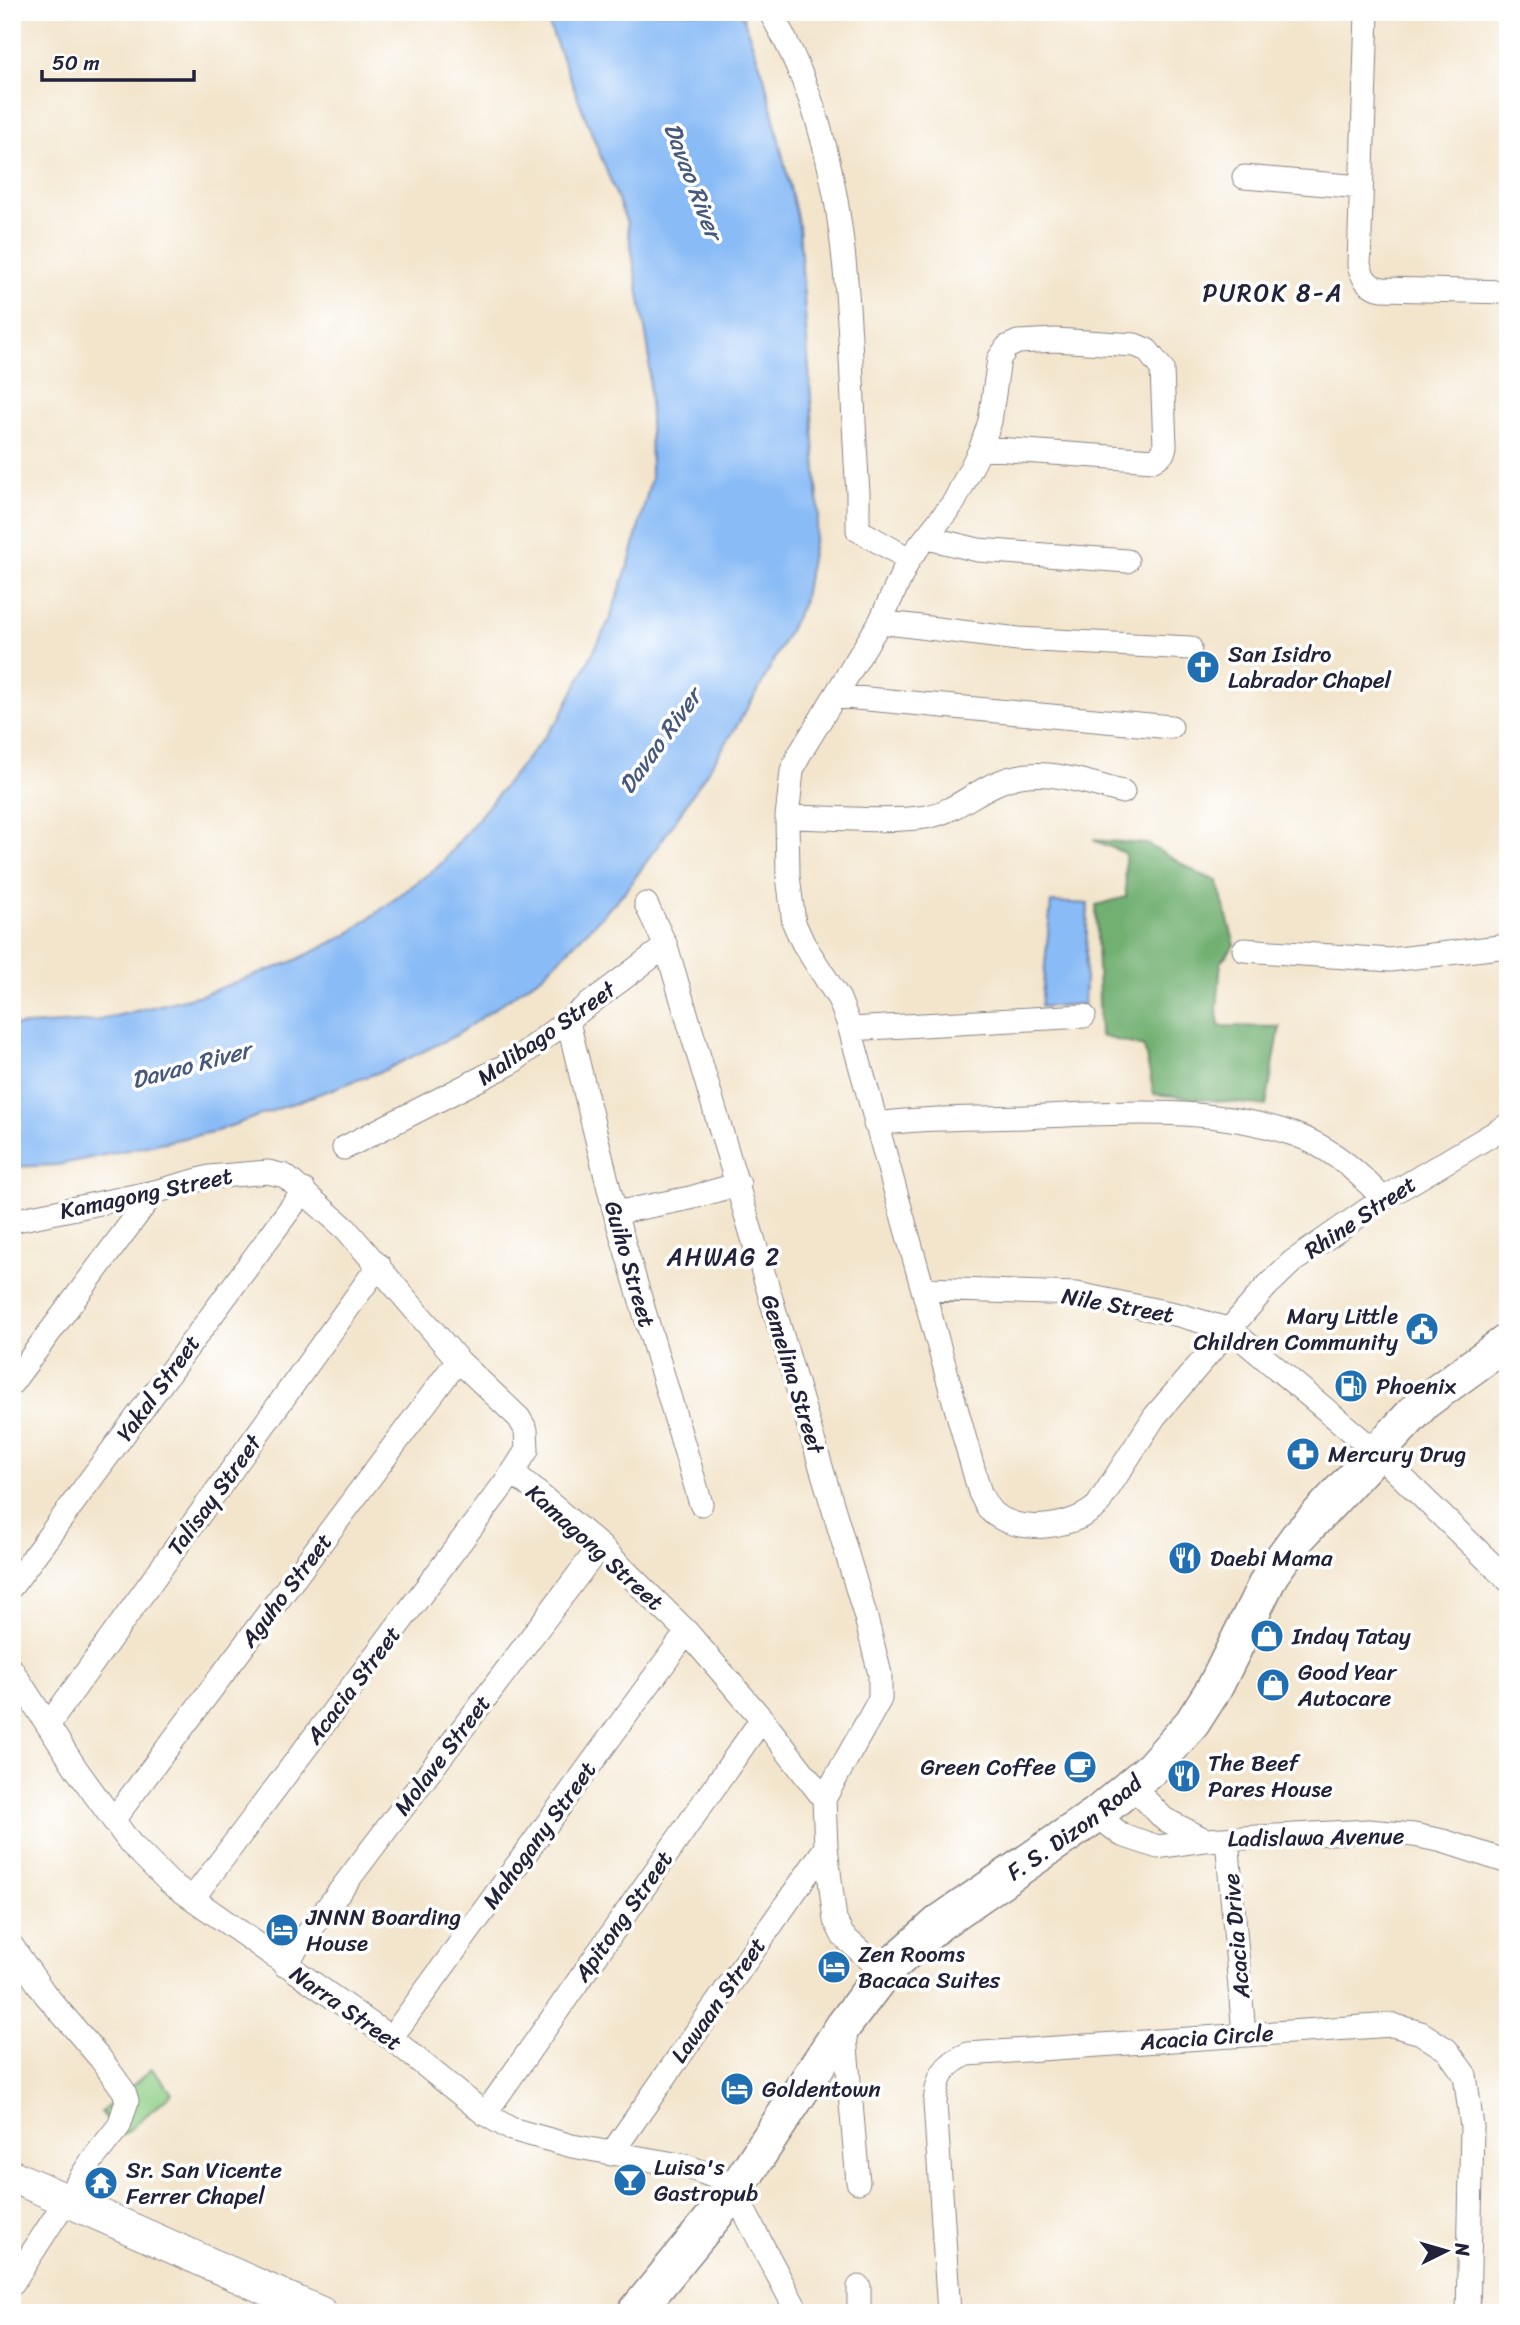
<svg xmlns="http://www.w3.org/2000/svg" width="1520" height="2325" viewBox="0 0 1520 2325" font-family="Sriracha,sans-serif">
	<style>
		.green { fill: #8dcd84; stroke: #587860; stroke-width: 2 }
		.forest { fill: #72b072; stroke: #4a6956; stroke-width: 2 }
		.water { fill: #89bbf6; stroke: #566e98; stroke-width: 2 }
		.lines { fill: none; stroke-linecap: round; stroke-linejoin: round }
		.street-casing { stroke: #8a8484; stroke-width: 25 }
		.secondary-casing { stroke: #8a8484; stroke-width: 34 }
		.primary-casing { stroke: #8a8484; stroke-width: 38 }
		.street { stroke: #fff; stroke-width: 23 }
		.secondary { stroke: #fff; stroke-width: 32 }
		.primary { stroke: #fff; stroke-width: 35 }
		.labels { text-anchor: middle; stroke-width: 7; stroke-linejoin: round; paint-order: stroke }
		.poi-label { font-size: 23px; fill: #22223b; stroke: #fff; text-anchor: start }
		.street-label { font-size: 23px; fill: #22223b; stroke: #fff }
		.water-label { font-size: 24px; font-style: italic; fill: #46587c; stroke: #fff }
		.neighbourhood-label { font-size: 24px; letter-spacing: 2px; fill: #22223b; stroke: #fff }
	</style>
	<rect width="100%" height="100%" fill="#fff"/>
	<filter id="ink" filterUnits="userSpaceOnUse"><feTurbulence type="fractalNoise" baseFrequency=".0143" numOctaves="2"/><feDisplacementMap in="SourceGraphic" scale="14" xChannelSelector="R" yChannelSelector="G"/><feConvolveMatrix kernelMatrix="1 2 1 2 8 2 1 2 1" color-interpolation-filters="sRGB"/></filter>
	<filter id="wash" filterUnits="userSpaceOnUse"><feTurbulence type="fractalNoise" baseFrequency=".00686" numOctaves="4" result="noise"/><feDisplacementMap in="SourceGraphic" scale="28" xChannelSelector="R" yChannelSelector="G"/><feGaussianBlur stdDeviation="1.57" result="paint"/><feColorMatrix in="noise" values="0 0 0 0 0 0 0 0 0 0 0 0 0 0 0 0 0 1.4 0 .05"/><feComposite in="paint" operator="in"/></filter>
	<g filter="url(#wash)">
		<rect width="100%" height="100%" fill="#f3e5cc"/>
		<path class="green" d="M152,2069L172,2093L122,2136L101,2112Z"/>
		<path class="forest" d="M1093,840L1147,844L1200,874L1217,881L1235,945L1221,961L1217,1009L1219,1026L1280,1027L1266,1106L1154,1094L1144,1047L1100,1036L1096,905L1126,897L1125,853Z"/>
		<path class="water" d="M544,12H741L764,76L799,226L819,514L803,603L759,689L728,740L669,830L627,889L602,916L543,975L455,1036L385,1070L217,1131L57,1165L12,1167V1026L95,1021L201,995L294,961L347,935L440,865L559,719L609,621L630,560L651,479L649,352L627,223Z
			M1051,902L1088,904L1084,1004L1041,1007Z"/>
	</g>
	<g filter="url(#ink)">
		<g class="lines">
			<defs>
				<path id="street" d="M770,12C858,160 846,328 858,493V530L909,559
					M1367,12L1359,265C1363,279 1368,287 1383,289L1508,292
					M1244,177L1361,187
					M981,448L1154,460L1163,453L1165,446L1162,369L1147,350L1135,345L1055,340L1018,342L1007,347L999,359L990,421L981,448L954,502L909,559L880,622L799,755L792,771L787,817L788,876L794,923L803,943L839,999L848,1022L980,1493C985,1502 988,1511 997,1516C1025,1534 1073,1527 1097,1506L1155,1416L1266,1287L1292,1262L1383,1199L1508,1125
					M928,538L978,550L1127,561
					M880,622L1018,639L1190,648
					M835,696L1171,727
					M787,817C828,817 887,823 926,817C951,813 971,795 993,785C1037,763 1079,781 1123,792
					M646,904L666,946L866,1618L880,1674V1699L824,1799
					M1244,950L1390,960L1508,946
					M568,1022L615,1213L701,1504
					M850,1029L1084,1016
					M875,1124C924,1118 974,1118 1024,1117C1112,1113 1209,1105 1293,1134C1329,1146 1358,1171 1383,1199
					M344,1148L511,1063L666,946
					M615,1213L690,1198L739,1184
					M12,1221L154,1192L209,1177L268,1172L285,1176L346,1229L458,1360L519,1418L526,1430L527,1450L513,1472L193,1898
					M924,1289L1077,1294L1179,1315L1231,1330L1375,1451L1508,1580
					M12,1383L154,1192
					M513,1472L600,1546L687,1632L762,1719L824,1799L826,1847L835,1920L843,1936L884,1972
					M12,1586L304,1190
					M12,1670L77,1770L130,1843L169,1882L391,2038L485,2114L511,2129L572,2146L686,2166L715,2177L734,2192L798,2313
					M49,1724L379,1265
					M1132,1786L1164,1819L1205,1840
					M1096,1815L1122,1835L1158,1847L1205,1840L1368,1831L1414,1835L1443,1841L1508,1862
					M114,1819L458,1360
					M1227,1839L1244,2034
					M12,1946L45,1994L100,2058L124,2091L127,2101L119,2126L92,2160L12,2284
					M284,1965L600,1546
					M844,2025L858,2182
					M391,2038L687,1632
					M485,2114L762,1719
					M611,2154L826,1847
					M859,2287V2313
					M949,2313L935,2103C937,2078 943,2064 968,2054L1392,2025L1421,2033L1447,2050L1465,2075L1472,2127L1468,2313"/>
				<path id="secondary" d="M12,2176L321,2313"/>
				<g id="primary">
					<path id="s1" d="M635,2313L734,2192L844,2025L884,1972L939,1923L1096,1815L1152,1768L1192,1723L1215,1687L1271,1574L1297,1538L1424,1402L1508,1341"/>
				</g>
			</defs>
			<use href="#street" class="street-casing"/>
			<use href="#secondary" class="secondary-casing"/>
			<use href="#primary" class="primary-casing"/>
			<use href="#street" class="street"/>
			<use href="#secondary" class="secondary"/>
			<use href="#primary" class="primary"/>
		</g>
	</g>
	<defs>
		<symbol id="church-disc" viewBox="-11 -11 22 22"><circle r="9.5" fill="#1f6fb2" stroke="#fff"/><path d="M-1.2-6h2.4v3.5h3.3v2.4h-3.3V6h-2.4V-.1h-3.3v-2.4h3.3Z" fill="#fff"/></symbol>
		<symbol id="civic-disc" viewBox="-11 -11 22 22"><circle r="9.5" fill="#1f6fb2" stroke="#fff"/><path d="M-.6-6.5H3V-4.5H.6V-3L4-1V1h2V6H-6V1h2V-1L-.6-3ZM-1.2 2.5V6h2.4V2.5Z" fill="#fff"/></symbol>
		<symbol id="fuel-disc" viewBox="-11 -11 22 22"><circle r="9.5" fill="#1f6fb2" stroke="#fff"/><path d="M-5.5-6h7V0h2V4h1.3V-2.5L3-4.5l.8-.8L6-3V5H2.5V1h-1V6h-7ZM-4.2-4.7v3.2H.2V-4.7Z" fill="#fff"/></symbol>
		<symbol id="pharmacy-disc" viewBox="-11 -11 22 22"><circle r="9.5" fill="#1f6fb2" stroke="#fff"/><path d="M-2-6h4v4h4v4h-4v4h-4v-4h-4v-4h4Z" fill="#fff"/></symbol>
		<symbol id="restaurant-disc" viewBox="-11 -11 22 22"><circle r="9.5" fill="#1f6fb2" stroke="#fff"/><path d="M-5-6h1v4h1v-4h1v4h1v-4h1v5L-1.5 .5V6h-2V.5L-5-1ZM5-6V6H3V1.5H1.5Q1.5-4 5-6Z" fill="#fff"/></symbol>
		<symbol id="shop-disc" viewBox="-11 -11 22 22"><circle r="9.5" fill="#1f6fb2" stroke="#fff"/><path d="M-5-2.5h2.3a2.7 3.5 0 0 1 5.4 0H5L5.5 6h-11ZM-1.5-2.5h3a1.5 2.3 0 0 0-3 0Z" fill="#fff"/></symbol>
		<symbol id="cafe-disc" viewBox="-11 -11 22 22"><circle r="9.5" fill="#1f6fb2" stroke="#fff"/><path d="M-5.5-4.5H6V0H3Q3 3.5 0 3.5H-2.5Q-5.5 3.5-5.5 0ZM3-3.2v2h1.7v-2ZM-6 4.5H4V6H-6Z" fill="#fff"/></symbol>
		<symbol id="hotel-disc" viewBox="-11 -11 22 22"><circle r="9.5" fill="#1f6fb2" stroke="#fff"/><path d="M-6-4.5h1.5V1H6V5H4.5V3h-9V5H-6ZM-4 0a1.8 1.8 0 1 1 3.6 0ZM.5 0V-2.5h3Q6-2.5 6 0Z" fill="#fff"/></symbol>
		<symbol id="bar-disc" viewBox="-11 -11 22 22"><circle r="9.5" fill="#1f6fb2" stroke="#fff"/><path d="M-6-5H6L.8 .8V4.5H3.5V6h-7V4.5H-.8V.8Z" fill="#fff"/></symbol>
		<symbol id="temple-disc" viewBox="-11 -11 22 22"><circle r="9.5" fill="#1f6fb2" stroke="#fff"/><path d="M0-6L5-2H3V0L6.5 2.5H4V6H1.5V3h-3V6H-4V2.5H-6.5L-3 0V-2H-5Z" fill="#fff"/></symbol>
	</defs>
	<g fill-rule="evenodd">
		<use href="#church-disc" x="1184" y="648" width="38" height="38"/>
		<use href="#civic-disc" x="1403" y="1310" width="38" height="38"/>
		<use href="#fuel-disc" x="1332" y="1367" width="38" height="38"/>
		<use href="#pharmacy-disc" x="1284" y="1435" width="38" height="38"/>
		<use href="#restaurant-disc" x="1166" y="1539" width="38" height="38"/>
		<use href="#shop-disc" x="1248" y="1617" width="38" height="38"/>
		<use href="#shop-disc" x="1254" y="1666" width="38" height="38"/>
		<use href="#cafe-disc" x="1061" y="1748" width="38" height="38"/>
		<use href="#restaurant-disc" x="1165" y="1757" width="38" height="38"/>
		<use href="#hotel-disc" x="263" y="1911" width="38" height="38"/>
		<use href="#hotel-disc" x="815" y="1948" width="38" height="38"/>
		<use href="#hotel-disc" x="718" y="2070" width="38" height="38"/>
		<use href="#bar-disc" x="611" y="2161" width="38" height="38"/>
		<use href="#temple-disc" x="82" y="2164" width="38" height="38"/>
	</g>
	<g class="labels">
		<g class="poi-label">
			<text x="1228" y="662">San Isidro<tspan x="1228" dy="26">Labrador Chapel</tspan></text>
			<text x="1398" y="1324" text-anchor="end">Mary Little<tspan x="1398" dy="26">Children Community</tspan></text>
			<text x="1376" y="1394">Phoenix</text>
			<text x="1328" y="1462">Mercury Drug</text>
			<text x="1210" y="1566">Daebi Mama</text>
			<text x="1292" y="1644">Inday Tatay</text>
			<text x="1298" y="1680">Good Year<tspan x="1298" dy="26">Autocare</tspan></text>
			<text x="1208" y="1771">The Beef<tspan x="1208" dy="26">Pares House</tspan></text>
			<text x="1056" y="1775" text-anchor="end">Green Coffee</text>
			<text x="306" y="1925">JNNN Boarding<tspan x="306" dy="26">House</tspan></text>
			<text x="858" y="1962">Zen Rooms<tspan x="858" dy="26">Bacaca Suites</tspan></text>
			<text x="762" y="2097">Goldentown</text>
			<text x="654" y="2175">Luisa's<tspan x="654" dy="26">Gastropub</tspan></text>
			<text x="126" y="2178">Sr. San Vicente<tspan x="126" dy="26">Ferrer Chapel</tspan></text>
		</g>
		<g class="street-label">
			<text transform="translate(546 1033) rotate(-35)" y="8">Malibago Street</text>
			<text transform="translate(146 1193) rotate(-12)" y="8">Kamagong Street</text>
			<text transform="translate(1360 1217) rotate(-34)" y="8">Rhine Street</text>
			<text transform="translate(630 1264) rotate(74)" y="8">Guiho Street</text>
			<text transform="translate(1118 1305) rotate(10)" y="8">Nile Street</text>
			<text transform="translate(793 1374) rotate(73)" y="8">Gemelina Street</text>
			<text transform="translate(158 1388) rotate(-54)" y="8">Yakal Street</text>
			<text transform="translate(214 1495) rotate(-54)" y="8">Talisay Street</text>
			<text transform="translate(595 1547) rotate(42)" y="8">Kamagong Street</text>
			<text transform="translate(286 1590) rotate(-53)" y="8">Aguho Street</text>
			<text transform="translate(353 1685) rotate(-53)" y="8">Acacia Street</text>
			<text transform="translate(442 1755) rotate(-53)" y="8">Molave Street</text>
			<text dy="8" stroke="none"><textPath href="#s1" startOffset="662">F. S. Dizon Road</textPath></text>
			<text transform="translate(539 1835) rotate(-54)" y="8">Mahogany Street</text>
			<text transform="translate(1316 1837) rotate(-1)" y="8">Ladislawa Avenue</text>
			<text transform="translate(623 1916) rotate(-55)" y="8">Apitong Street</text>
			<text transform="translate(1236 1936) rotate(-95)" y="8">Acacia Drive</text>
			<text transform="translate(718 2000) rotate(-55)" y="8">Lawaan Street</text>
			<text transform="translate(346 2008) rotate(35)" y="8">Narra Street</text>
			<text transform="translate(1207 2037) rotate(-4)" y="8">Acacia Circle</text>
		</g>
		<g class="water-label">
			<text transform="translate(693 181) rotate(69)" y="8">Davao River</text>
			<text transform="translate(660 741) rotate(-54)" y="8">Davao River</text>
			<text transform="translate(191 1065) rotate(-15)" y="8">Davao River</text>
		</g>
		<g class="neighbourhood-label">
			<text x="1273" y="301">PUROK 8-A</text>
			<text x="724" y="1265">AHWAG 2</text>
		</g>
	</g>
	<rect width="1520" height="2325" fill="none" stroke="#fff" stroke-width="42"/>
	<g transform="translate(1446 2251) rotate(85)" stroke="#ffffff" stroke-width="5" paint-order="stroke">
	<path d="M0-5L12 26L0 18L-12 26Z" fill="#22223b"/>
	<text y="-10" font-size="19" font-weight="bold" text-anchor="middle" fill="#22223b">N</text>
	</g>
	<path d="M42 70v10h152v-10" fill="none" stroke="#22223b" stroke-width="3.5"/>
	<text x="52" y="70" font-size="21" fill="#22223b" stroke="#ffffff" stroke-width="5" paint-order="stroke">50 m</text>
</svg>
